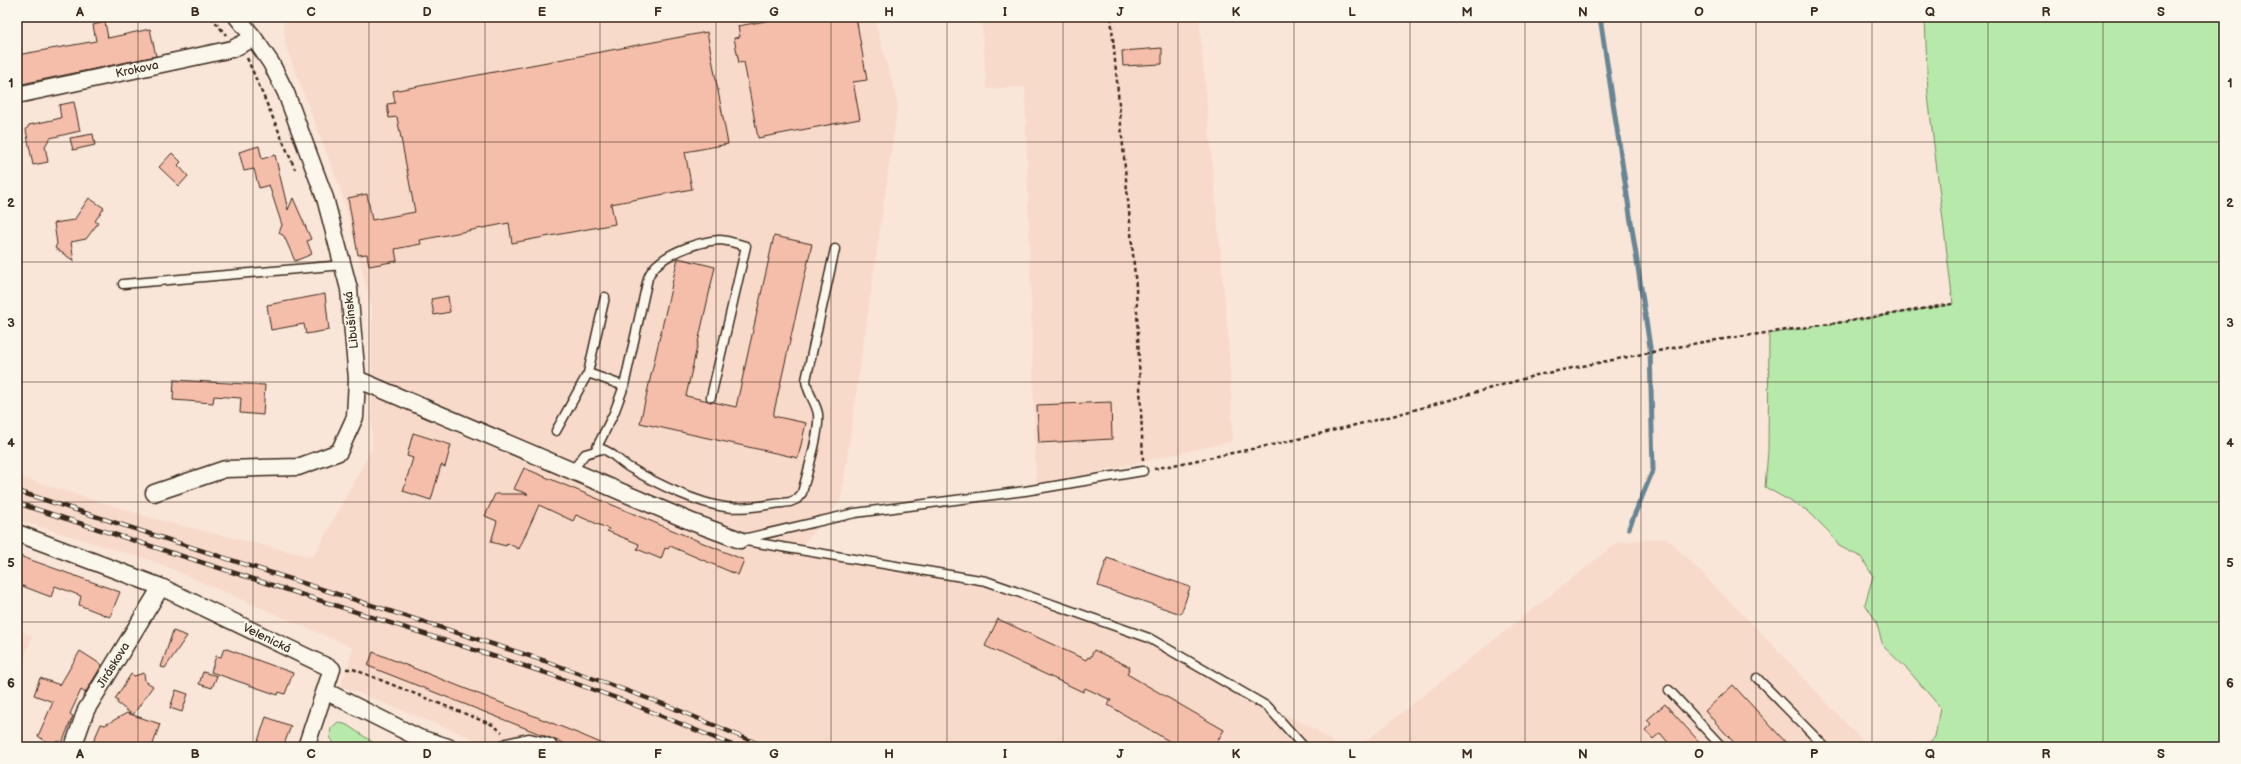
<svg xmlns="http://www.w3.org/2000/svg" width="2241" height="764" viewBox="0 0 2241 764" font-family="'Balsamiq Sans',sans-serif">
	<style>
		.built { fill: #f8daca }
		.green { fill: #b7eaaa; stroke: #798a64 }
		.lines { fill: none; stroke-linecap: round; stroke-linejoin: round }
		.stream { stroke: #688596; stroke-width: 5 }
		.building { fill: #f5beaa; stroke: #3b2a1e }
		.lane-casing { stroke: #3b2a1e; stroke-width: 11 }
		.street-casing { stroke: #3b2a1e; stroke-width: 19 }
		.path { stroke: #3b2a1e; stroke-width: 2.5; stroke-dasharray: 4 3; stroke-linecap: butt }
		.lane { stroke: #fbf7ec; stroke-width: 8 }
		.street { stroke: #fbf7ec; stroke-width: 16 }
		.rail-casing { stroke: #3b2a1e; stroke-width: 4.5 }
		.rail { stroke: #fbf7ec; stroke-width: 3; stroke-dasharray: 9; stroke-linecap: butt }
		.grid { fill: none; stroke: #3b2a1e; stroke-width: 1; stroke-opacity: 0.55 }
		.labels { text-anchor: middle; stroke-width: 3.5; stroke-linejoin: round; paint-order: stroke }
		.street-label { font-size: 12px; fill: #3b2a1e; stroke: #fbf7ec }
		.neatline { fill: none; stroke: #3b2a1e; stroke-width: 1.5 }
		.grid-label { font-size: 13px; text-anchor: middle; font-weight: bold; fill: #3b2a1e }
	</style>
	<rect width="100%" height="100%" fill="#f9e6d8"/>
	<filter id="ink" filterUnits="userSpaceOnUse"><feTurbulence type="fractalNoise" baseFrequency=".025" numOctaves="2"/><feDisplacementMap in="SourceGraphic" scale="8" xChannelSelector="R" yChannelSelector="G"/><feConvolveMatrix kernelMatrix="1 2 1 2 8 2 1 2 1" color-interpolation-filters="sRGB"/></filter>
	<g filter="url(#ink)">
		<path class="built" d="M315,17H874L898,104L841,499L799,550L986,581L1149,638L1268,707L1308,725L1340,747H494L341,686L353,648L153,561L17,520V476L162,521L313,557L372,448V308L342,194L286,47L283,23Z
			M981,17H1199L1228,336L1233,441L1036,486L1025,87L987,89Z
			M1667,538L1772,644L1868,747H1358L1618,542Z
			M17,630L32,636L17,678Z"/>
		<path class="green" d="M1925,17H2044L2055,23L2058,17H2224V747H1924L1935,737L1940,707L1909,671L1883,646L1876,621L1865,604L1873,576L1861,557L1839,546L1830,533L1808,511L1765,487L1768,451L1769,334L1953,304L1928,95Z
			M338,722L347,725L380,747H336L330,737L331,728Z"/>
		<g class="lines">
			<path class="stream" d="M1600,17L1650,347L1653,470L1629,528"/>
		</g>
		<path class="building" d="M777,17H856L867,80L853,82L860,119L758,138L744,62L739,63L734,38L740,37L738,26L777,19Z
			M105,22L108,38L150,29L156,56L17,85V55L96,41L93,25Z
			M707,32L728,144L685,152L692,189L611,204L615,224L512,243L509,223L420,240L421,244L395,249L397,261L369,266L367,254L358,255L348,198L367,194L372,220L415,212L397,117L389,118L387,104L395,103L393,91Z
			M1162,48V64L1123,66L1122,51Z
			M74,102L80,131L50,138L45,146L48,162L33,165L26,130L29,125L61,118L59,105Z
			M93,134L95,145L73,150L70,138Z
			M259,146L262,159L275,155L288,210L293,198L311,239L307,241L312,254L295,261L284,236L279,233L282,225L269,185L259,188L254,169L244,171L239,152Z
			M172,153L181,162L178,165L188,176L179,186L159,167Z
			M89,198L104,208L95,221L98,223L86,239L71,242L74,261L55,248L57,244L54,223L74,220Z
			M774,236L812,244L773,416L806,423L798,458L640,423L678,258L715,267L686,396L736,407Z
			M325,294L329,330L306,334L304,324L271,330L267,305Z
			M448,296L450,312L434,315L431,299Z
			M174,380L265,385L263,415L240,413L241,398L214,396L213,403L173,400Z
			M1111,402L1112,439L1039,443L1037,405Z
			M413,433L451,445L445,467L441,465L431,500L403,491L413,458L407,456Z
			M524,468L744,560L738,575L670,546L668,549L665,548L661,559L637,549L639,544L607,531L609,529L576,515L573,521L539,505L519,549L507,543L506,546L491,542L497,521L485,516L495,494H528L514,489Z
			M17,555L120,592L110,617L79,605L81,596L55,586L51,597L17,584Z
			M1107,558L1190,587L1181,614L1098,586Z
			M998,619L1086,660L1088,657L1090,658L1094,650L1130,667L1127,674L1224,730L1214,747H1179L1108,705L1111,700L1085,688L1083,692L985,646Z
			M173,631L187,636L165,668L161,667Z
			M224,648L293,673L285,694L279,692L278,695L211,672L216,656L221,657Z
			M80,651L102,665L85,693L81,690L70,714L73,716L62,743L58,741L51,745L38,736L53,702L34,695L40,678L60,685Z
			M373,652L582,735L610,747H573L368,666Z
			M203,672L217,676L212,688L199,684Z
			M144,673L145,681L153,686L133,715L117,703L118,701L115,699L131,674L134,676Z
			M1733,685L1790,747H1738L1705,711Z
			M176,690L188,694L182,712L170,708Z
			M1665,704L1704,747H1672L1660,733L1653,739L1645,730L1651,724L1647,720Z
			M127,713L160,724L152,747H91L101,724L105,725Z
			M266,717L291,726L283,747H256Z"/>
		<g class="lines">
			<defs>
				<path id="lane" d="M123,284L343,265
					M588,373L624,386
					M556,431L588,373L605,297
					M596,449L614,413L624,386L648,278C656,255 697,242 719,240C727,240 738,244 746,246L711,397
					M572,471L585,454L602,449C613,452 621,464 632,469C657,484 697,503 725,507C746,510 769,504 790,502L797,499L802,493C807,473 820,433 818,414C816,402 807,393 806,380L835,249
					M743,539L855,513L1025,491L1143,471
					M740,540L986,581L1149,638L1268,707L1304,747
					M1757,678L1825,747
					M1669,690L1722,747"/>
				<path id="street" d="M17,95L232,49L254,38
					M357,379L692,522L740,540
					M154,493L225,469L298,467L339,452L355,417L357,379L349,289L325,198L286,93L271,63L254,38L237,17
					M17,533L161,587L332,669L306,747
					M325,691L419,738L448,747
					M73,747L86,710L161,587
					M507,747L529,742L549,747"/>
			</defs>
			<use href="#lane" class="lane-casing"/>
			<use href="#street" class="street-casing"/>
			<path class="path" d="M211,17L226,35
				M1111,17L1136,287L1143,460
				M247,58L295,169
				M1154,469L1286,442L1396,415L1537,375L1703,342L1850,321L1952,304
				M346,669H353L493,725L502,732"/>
			<use href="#lane" class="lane"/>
			<use href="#street" class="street"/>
			<defs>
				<path id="rail" d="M17,491L545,661L666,705L766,747
					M17,503L543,672L625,701L737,747"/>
			</defs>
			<use href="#rail" class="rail-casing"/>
			<use href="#rail" class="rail"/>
		</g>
	</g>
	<path class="grid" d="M138,17V747M253,17V747M369,17V747M485,17V747M600,17V747M716,17V747M831,17V747M947,17V747M1063,17V747M1178,17V747M1294,17V747M1410,17V747M1525,17V747M1641,17V747M1756,17V747M1872,17V747M1988,17V747M2103,17V747M17,142H2224M17,262H2224M17,382H2224M17,502H2224M17,622H2224"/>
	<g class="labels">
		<g class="street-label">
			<text transform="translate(137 69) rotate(-12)" y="4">Krokova</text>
			<text transform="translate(351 320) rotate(-96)" y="4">Libušínská</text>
			<text transform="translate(267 638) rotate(26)" y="4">Velenická</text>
			<text transform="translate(113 665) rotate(-58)" y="4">Jiráskova</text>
		</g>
	</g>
	<rect width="2241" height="764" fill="none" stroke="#fbf7ec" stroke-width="44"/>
	<rect x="22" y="22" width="2197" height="720" class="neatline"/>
	<g class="grid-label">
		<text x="80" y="16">A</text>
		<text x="195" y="16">B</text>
		<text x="311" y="16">C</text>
		<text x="427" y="16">D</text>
		<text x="542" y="16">E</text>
		<text x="658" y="16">F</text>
		<text x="774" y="16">G</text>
		<text x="889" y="16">H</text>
		<text x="1005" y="16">I</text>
		<text x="1120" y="16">J</text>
		<text x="1236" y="16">K</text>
		<text x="1352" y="16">L</text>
		<text x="1467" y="16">M</text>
		<text x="1583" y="16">N</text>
		<text x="1699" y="16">O</text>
		<text x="1814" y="16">P</text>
		<text x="1930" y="16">Q</text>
		<text x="2046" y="16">R</text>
		<text x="2161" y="16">S</text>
		<text x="11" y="87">1</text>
		<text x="2230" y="87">1</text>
		<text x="11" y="207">2</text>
		<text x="2230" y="207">2</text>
		<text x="11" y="327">3</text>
		<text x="2230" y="327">3</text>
		<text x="11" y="447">4</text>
		<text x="2230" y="447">4</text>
		<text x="11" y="567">5</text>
		<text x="2230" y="567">5</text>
		<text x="11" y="687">6</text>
		<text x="2230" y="687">6</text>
		<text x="80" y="758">A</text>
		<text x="195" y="758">B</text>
		<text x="311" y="758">C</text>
		<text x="427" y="758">D</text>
		<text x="542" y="758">E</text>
		<text x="658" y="758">F</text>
		<text x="774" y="758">G</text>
		<text x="889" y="758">H</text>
		<text x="1005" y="758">I</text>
		<text x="1120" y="758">J</text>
		<text x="1236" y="758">K</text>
		<text x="1352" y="758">L</text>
		<text x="1467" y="758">M</text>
		<text x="1583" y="758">N</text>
		<text x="1699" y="758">O</text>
		<text x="1814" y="758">P</text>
		<text x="1930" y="758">Q</text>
		<text x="2046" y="758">R</text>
		<text x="2161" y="758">S</text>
	</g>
</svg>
